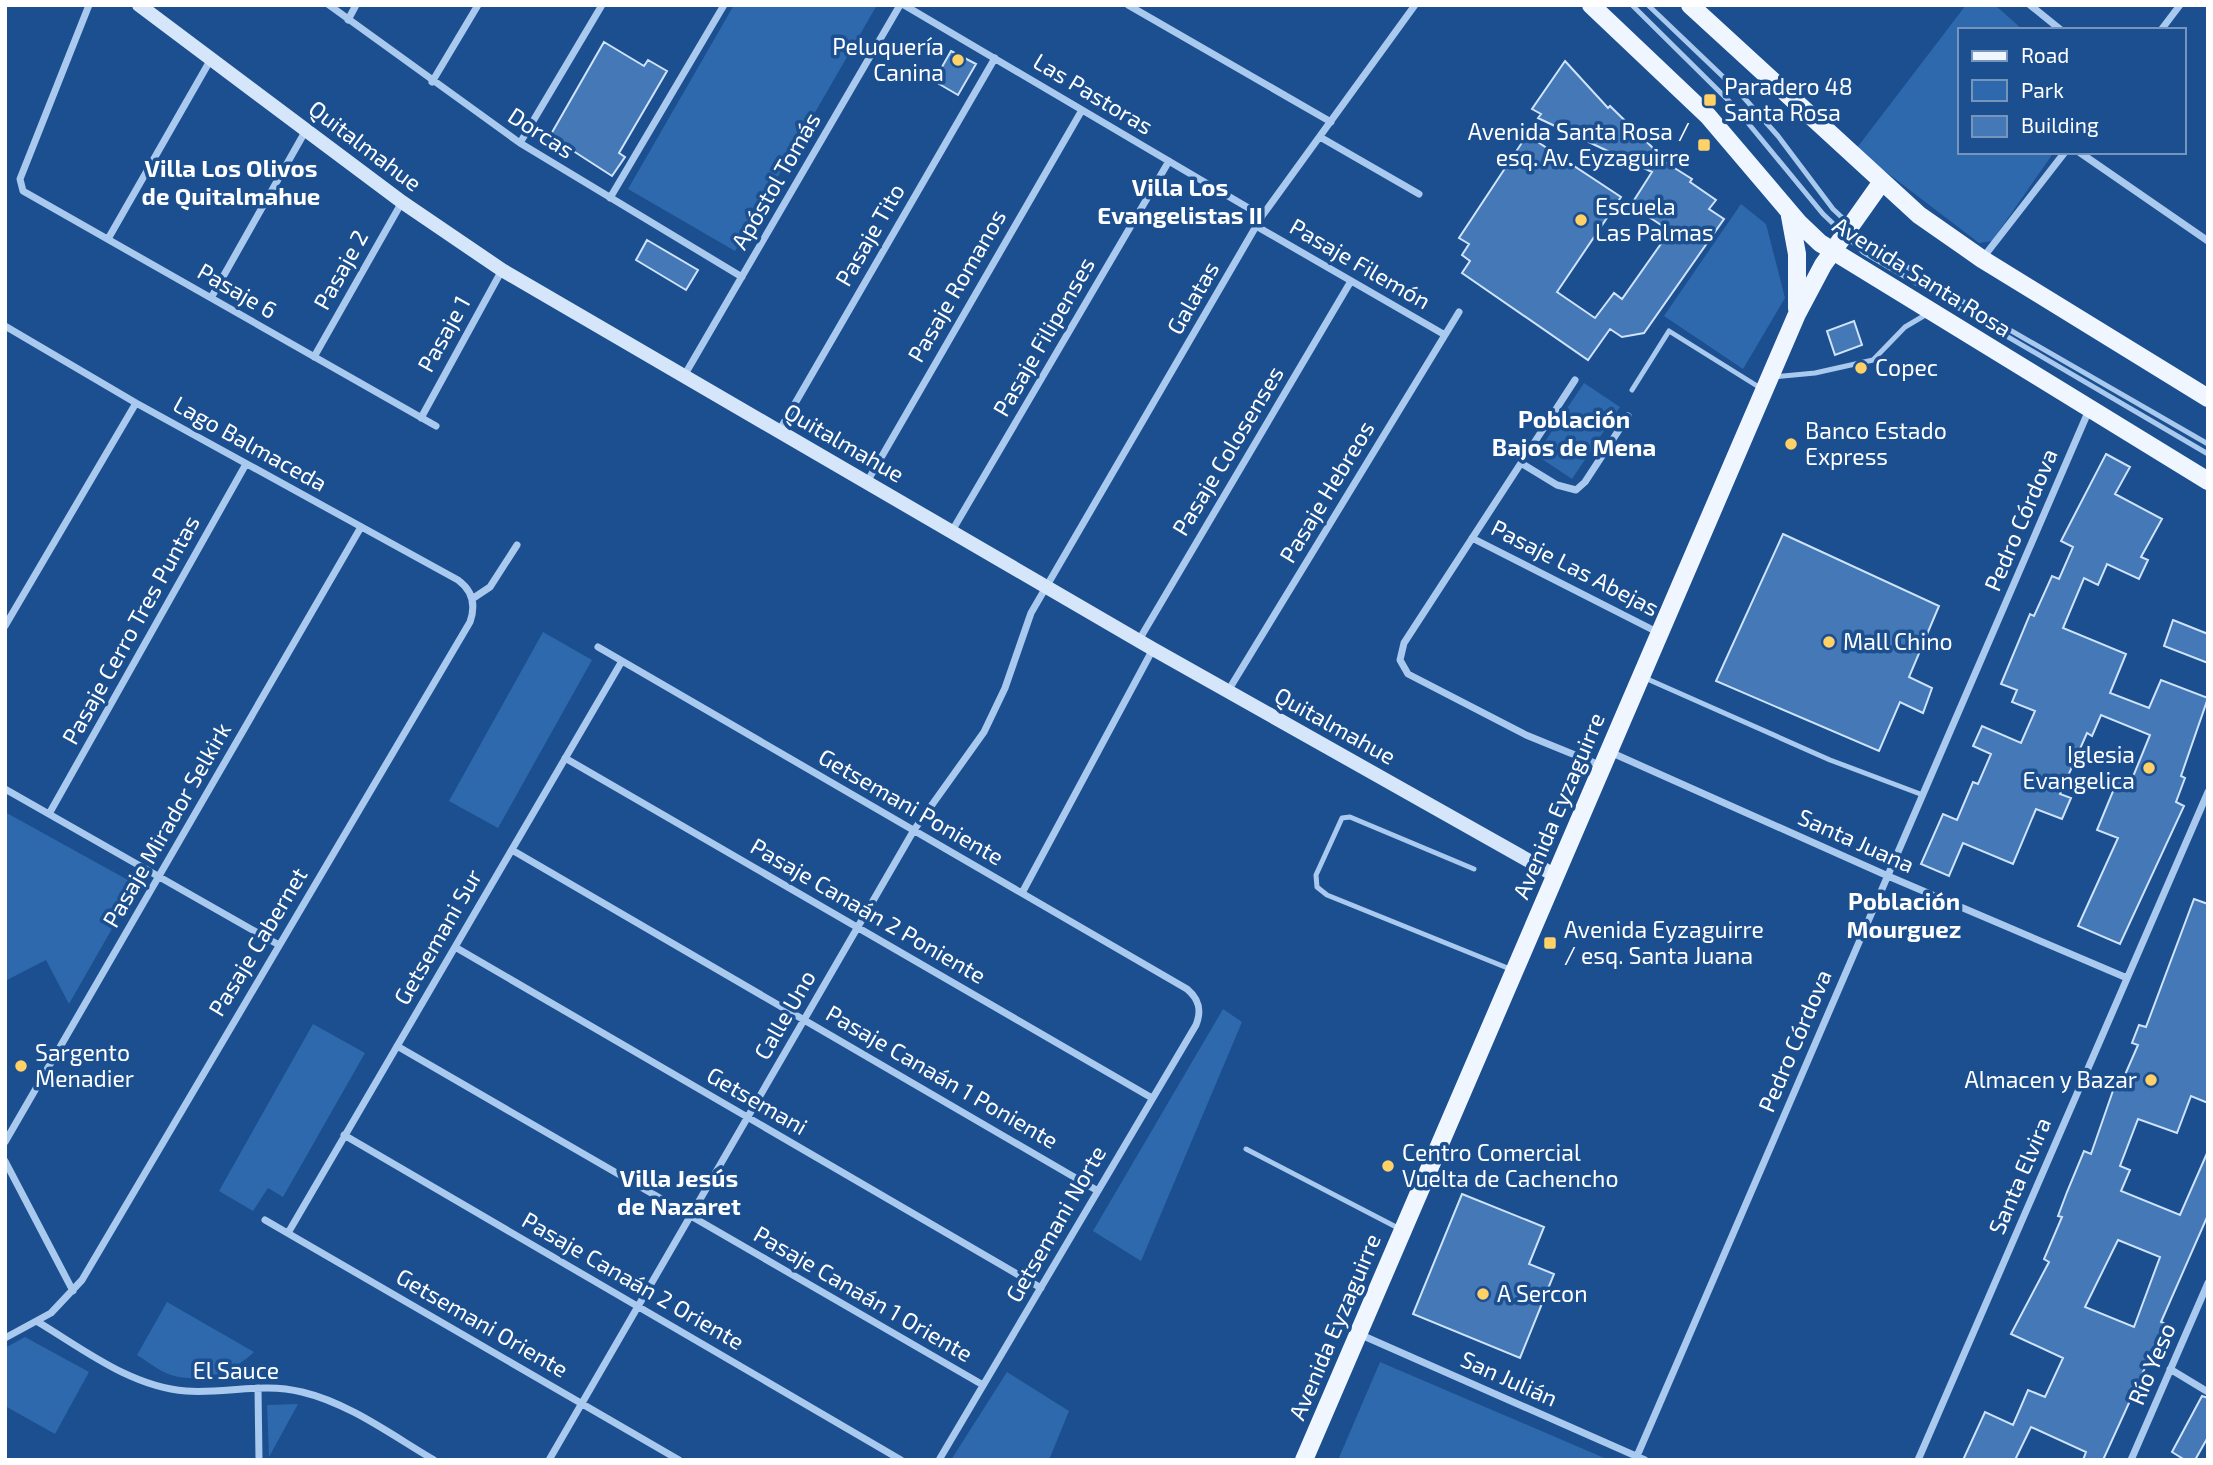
<svg xmlns="http://www.w3.org/2000/svg" width="2213" height="1465" viewBox="0 0 2213 1465" font-family="'Exo 2',sans-serif">
	<style>
		.green { fill: #2e69ad }
		.building { fill: #4478b7; stroke: #cfe3fa; stroke-width: 2; fill-rule: evenodd }
		.lines { fill: none; stroke-linecap: round; stroke-linejoin: round }
		.lane { stroke: #a9c9ee; stroke-width: 5 }
		.street { stroke: #a9c9ee; stroke-width: 7 }
		.secondary { stroke: #d6e6fa; stroke-width: 14 }
		.primary { stroke: #f0f6ff; stroke-width: 18 }
		.poi-dot { fill: #ffd166; stroke: #1b4f8f; stroke-width: 2.5 }
		.labels { text-anchor: middle; stroke-width: 7; stroke-linejoin: round; paint-order: stroke }
		.poi-label { font-size: 23px; fill: #fff; stroke: #1b4f8f; text-anchor: start }
		.street-label { font-size: 23px; fill: #fff; stroke: #1b4f8f }
		.neighbourhood-label { font-size: 24px; font-weight: bold; fill: #fff; stroke: #1b4f8f }
	</style>
	<rect width="100%" height="100%" fill="#1b4f8f"/>
	<path class="green" d="M734,5H877L735,251L628,189Z
		M1966,5H1995L2023,30H1959V152H2054L1992,241L1979,243L1856,149Z
		M1741,204L1766,224L1785,298L1743,369L1664,316Z
		M1584,383L1620,407L1572,479L1536,455Z
		M543,632L592,660L498,828L449,801Z
		M5,812L137,885L69,1004L46,960L5,981Z
		M1223,1009L1242,1022L1141,1261L1093,1231Z
		M313,1024L365,1053L283,1197L268,1188L253,1211L219,1191Z
		M167,1302L254,1352C232,1373 202,1384 171,1375C159,1371 147,1361 137,1355Z
		M25,1337L89,1372L55,1434L5,1406V1348Z
		M1380,1362L1609,1460H1338Z
		M1007,1372L1069,1411L1049,1460H951Z
		M298,1404L269,1457L267,1405Z"/>
	<path class="building" d="M604,42L644,66L648,60L667,71L619,153L625,157L612,176L550,136Z
		M951,51L976,64L958,95L934,81Z
		M1565,61L1608,108L1610,106L1659,154L1657,157L1692,179L1690,182L1716,200L1709,209L1724,219L1644,333L1622,337L1610,329L1588,360L1462,273L1470,261L1462,255L1469,244L1459,238L1527,135L1621,197L1557,292L1595,318L1614,293L1622,299L1670,231L1631,205L1652,172L1538,118L1541,114L1532,109Z
		M647,240L698,270L686,290L636,260Z
		M1854,321L1862,345L1835,355L1827,331Z
		M2106,454L2130,467L2115,494L2162,519L2141,557L2148,560L2139,579L2107,564L2098,585L2084,578L2063,628L2126,654L2110,693L2149,708L2161,680L2208,698L2181,776L2185,778L2176,802L2184,806L2120,944L2078,926L2118,838L2097,830L2118,779L2130,784L2150,735L2101,715L2092,736L2087,733L2060,794L2071,798L2062,819L2036,809L2013,864L1963,843L1949,876L1921,864L1943,814L1957,820L1973,782L1978,784L1991,754L1973,746L1982,726L2021,743L2035,711L2012,702L2017,690L2001,684L2030,614L2034,616L2052,576L2059,579L2073,547L2061,541Z
		M1783,534L1939,606L1909,677L1932,688L1923,713L1900,702L1879,751L1716,681Z
		M2173,620L2208,634V663L2164,646Z
		M2194,899L2208,904V1103L2191,1096L2177,1133L2138,1119L2120,1166L2130,1170L2121,1191L2180,1215L2208,1151V1215L2161,1322L2164,1323L2154,1348L2103,1460H2083L2086,1452L2031,1427L2015,1460H1963L1985,1412L2013,1425L2028,1390L2045,1397L2063,1358L2011,1334L2049,1262L2044,1259L2062,1217L2058,1216L2067,1192L2084,1151L2091,1154L2116,1082L2121,1084L2138,1045L2132,1043L2139,1025L2146,1027ZM2118,1240L2160,1257L2134,1327L2085,1307Z
		M1462,1194L1544,1227L1529,1264L1554,1274L1520,1358L1413,1314Z
		M2202,1396L2208,1398V1437L2195,1460H2185L2172,1452Z"/>
	<g class="lines">
		<path class="lane" d="M1632,5L1734,106L1823,214L1863,252L2208,454
			M1648,5L1738,91L1778,136L1833,209L1870,244L1996,322L2208,444
			M1773,377L1815,373L1873,360L1905,327L1927,314
			M1632,390L1669,331L1762,389
			M1645,678L1830,760L1923,795
			M1474,869L1350,817L1342,818L1316,875L1317,887L1327,895L1510,969
			M1246,1149L1400,1229"/>
		<path class="street" d="M89,5L20,179L23,191L436,426
			M329,5L520,143L742,277
			M904,5L1262,216
			M1128,5L1331,122
			M2030,5L2061,30
			M348,20L356,5
			M2161,30L2180,5
			M432,82L478,5
			M1320,137L1419,194
			M520,143L602,5
			M2079,152L2208,241
			M610,198L724,5
			M1256,226L1445,335
			M108,239L211,59
			M1982,259L2065,152
			M211,298L306,130
			M5,326L136,403L458,580C473,591 476,605 470,622L82,1280L51,1313L5,1338
			M314,357L402,202
			M684,376L900,5
			M1575,380L1404,643L1400,660L1408,674L1526,735L1602,766
			M421,418L502,270
			M779,431L995,58
			M1521,463L1557,485L1576,490L1585,482L1628,416
			M867,482L1082,110
			M952,531L1169,161
			M1472,538L1659,633
			M472,599L490,587L517,545
			M5,626L136,403
			M1139,640L1351,281
			M598,647L1187,989C1199,999 1202,1010 1196,1025L939,1460
			M1228,691L1459,312
			M1610,752L1888,876L2127,978
			M565,758L1152,1098
			M5,789L279,945
			M49,814L246,464
			M512,850L1098,1191
			M1022,893L1153,649
			M455,947L1041,1288
			M397,1046L983,1385
			M344,1135L901,1460
			M5,1142L361,527
			M5,1161L73,1291
			M265,1220L679,1460
			M288,1233L622,661
			M38,1322C83,1349 131,1387 186,1391C225,1394 263,1382 302,1392C349,1403 393,1436 434,1460
			M1359,1334L1645,1460
			M2170,1369L2208,1392
			M258,1388L259,1460
			M1637,1456L2089,410
			M549,1460L914,830L984,732L1005,688L1031,613L1262,216L1415,5
			M1918,1460L2208,792
			M2131,1460L2208,1283"/>
		<path class="secondary" d="M139,5L402,202L502,270L1153,649L1556,876"/>
		<path class="primary" d="M1591,5L1708,116L1799,223L1820,243L2208,481
			M1690,5L1919,215L1982,259L2208,398
			M1790,216L1797,254V309
			M1304,1460L1797,314L1823,265L1881,183"/>
	</g>
	<g class="poi-dot">
		<circle cx="958" cy="60" r="7"/>
		<rect x="1703" y="93" width="14" height="14" rx="3.5"/>
		<rect x="1697" y="138" width="14" height="14" rx="3.5"/>
		<circle cx="1581" cy="220" r="7"/>
		<circle cx="1861" cy="368" r="7"/>
		<circle cx="1791" cy="444" r="7"/>
		<circle cx="1829" cy="642" r="7"/>
		<circle cx="2149" cy="768" r="7"/>
		<rect x="1543" y="936" width="14" height="14" rx="3.5"/>
		<circle cx="21" cy="1066" r="7"/>
		<circle cx="2151" cy="1080" r="7"/>
		<circle cx="1388" cy="1166" r="7"/>
		<circle cx="1483" cy="1294" r="7"/>
	</g>
	<g class="labels">
		<g class="poi-label">
			<text x="944" y="55" text-anchor="end">Peluquería<tspan x="944" dy="26">Canina</tspan></text>
			<text x="1724" y="95">Paradero 48<tspan x="1724" dy="26">Santa Rosa</tspan></text>
			<text x="1690" y="140" text-anchor="end">Avenida Santa Rosa /<tspan x="1690" dy="26">esq. Av. Eyzaguirre</tspan></text>
			<text x="1595" y="215">Escuela<tspan x="1595" dy="26">Las Palmas</tspan></text>
			<text x="1875" y="376">Copec</text>
			<text x="1805" y="439">Banco Estado<tspan x="1805" dy="26">Express</tspan></text>
			<text x="1843" y="650">Mall Chino</text>
			<text x="2135" y="763" text-anchor="end">Iglesia<tspan x="2135" dy="26">Evangelica</tspan></text>
			<text x="1564" y="938">Avenida Eyzaguirre<tspan x="1564" dy="26">/ esq. Santa Juana</tspan></text>
			<text x="35" y="1061">Sargento<tspan x="35" dy="26">Menadier</tspan></text>
			<text x="2137" y="1088" text-anchor="end">Almacen y Bazar</text>
			<text x="1402" y="1161">Centro Comercial<tspan x="1402" dy="26">Vuelta de Cachencho</tspan></text>
			<text x="1497" y="1302">A Sercon</text>
		</g>
		<g class="street-label">
			<text transform="translate(1093 94) rotate(31)" y="8">Las Pastoras</text>
			<text transform="translate(541 133) rotate(33)" y="8">Dorcas</text>
			<text transform="translate(365 146) rotate(37)" y="8">Quitalmahue</text>
			<text transform="translate(776 181) rotate(-60)" y="8">Apóstol Tomás</text>
			<text transform="translate(870 235) rotate(-60)" y="8">Pasaje Tito</text>
			<text transform="translate(1360 264) rotate(30)" y="8">Pasaje Filemón</text>
			<text transform="translate(341 270) rotate(-61)" y="8">Pasaje 2</text>
			<text transform="translate(1922 277) rotate(32)" y="8">Avenida Santa Rosa</text>
			<text transform="translate(957 286) rotate(-60)" y="8">Pasaje Romanos</text>
			<text transform="translate(237 291) rotate(30)" y="8">Pasaje 6</text>
			<text transform="translate(1193 298) rotate(-60)" y="8">Galatas</text>
			<text transform="translate(444 334) rotate(-61)" y="8">Pasaje 1</text>
			<text transform="translate(1044 337) rotate(-60)" y="8">Pasaje Filipenses</text>
			<text transform="translate(844 443) rotate(30)" y="8">Quitalmahue</text>
			<text transform="translate(250 444) rotate(29)" y="8">Lago Balmaceda</text>
			<text transform="translate(1228 451) rotate(-59)" y="8">Pasaje Colosenses</text>
			<text transform="translate(1327 492) rotate(-59)" y="8">Pasaje Hebreos</text>
			<text transform="translate(2021 520) rotate(-67)" y="8">Pedro Córdova</text>
			<text transform="translate(1575 568) rotate(27)" y="8">Pasaje Las Abejas</text>
			<text transform="translate(131 630) rotate(-61)" y="8">Pasaje Cerro Tres Puntas</text>
			<text transform="translate(1335 726) rotate(29)" y="8">Quitalmahue</text>
			<text transform="translate(1559 806) rotate(-67)" y="8">Avenida Eyzaguirre</text>
			<text transform="translate(911 807) rotate(30)" y="8">Getsemani Poniente</text>
			<text transform="translate(167 825) rotate(-60)" y="8">Pasaje Mirador Selkirk</text>
			<text transform="translate(1856 841) rotate(24)" y="8">Santa Juana</text>
			<text transform="translate(868 911) rotate(30)" y="8">Pasaje Canaán 2 Poniente</text>
			<text transform="translate(438 937) rotate(-60)" y="8">Getsemani Sur</text>
			<text transform="translate(258 942) rotate(-59)" y="8">Pasaje Cabernet</text>
			<text transform="translate(785 1015) rotate(-60)" y="8">Calle Uno</text>
			<text transform="translate(1795 1041) rotate(-67)" y="8">Pedro Córdova</text>
			<text transform="translate(942 1077) rotate(30)" y="8">Pasaje Canaán 1 Poniente</text>
			<text transform="translate(757 1101) rotate(30)" y="8">Getsemani</text>
			<text transform="translate(2020 1176) rotate(-67)" y="8">Santa Elvira</text>
			<text transform="translate(1056 1224) rotate(-60)" y="8">Getsemani Norte</text>
			<text transform="translate(633 1281) rotate(30)" y="8">Pasaje Canaán 2 Oriente</text>
			<text transform="translate(863 1294) rotate(30)" y="8">Pasaje Canaán 1 Oriente</text>
			<text transform="translate(482 1323) rotate(30)" y="8">Getsemani Oriente</text>
			<text transform="translate(1335 1327) rotate(-67)" y="8">Avenida Eyzaguirre</text>
			<text transform="translate(2152 1364) rotate(-67)" y="8">Río Yeso</text>
			<text x="236" y="1379">El Sauce</text>
			<text transform="translate(1509 1379) rotate(24)" y="8">San Julián</text>
		</g>
		<g class="neighbourhood-label">
			<text x="231" y="177">Villa Los Olivos<tspan x="231" dy="28">de Quitalmahue</tspan></text>
			<text x="1180" y="196">Villa Los<tspan x="1180" dy="28">Evangelistas II</tspan></text>
			<text x="1574" y="428">Población<tspan x="1574" dy="28">Bajos de Mena</tspan></text>
			<text x="1904" y="910">Población<tspan x="1904" dy="28">Mourguez</tspan></text>
			<text x="679" y="1187">Villa Jesús<tspan x="679" dy="28">de Nazaret</tspan></text>
		</g>
	</g>
	<rect width="2213" height="1465" fill="none" stroke="#ffffff" stroke-width="14"/>
	<rect x="1958" y="28" width="228" height="126" fill="#1b4f8f" stroke="#7695bc" stroke-width="2"/>
	<rect x="1972" y="51" width="35" height="10" fill="#f0f6ff" stroke="#7695bc" stroke-width="2"/>
	<text x="2021" y="63" font-size="21" fill="#ffffff">Road</text>
	<rect x="1972" y="80" width="35" height="21" fill="#2e69ad" stroke="#7695bc" stroke-width="2"/>
	<text x="2021" y="98" font-size="21" fill="#ffffff">Park</text>
	<rect x="1972" y="116" width="35" height="21" fill="#4478b7" stroke="#7695bc" stroke-width="2"/>
	<text x="2021" y="133" font-size="21" fill="#ffffff">Building</text>
</svg>
